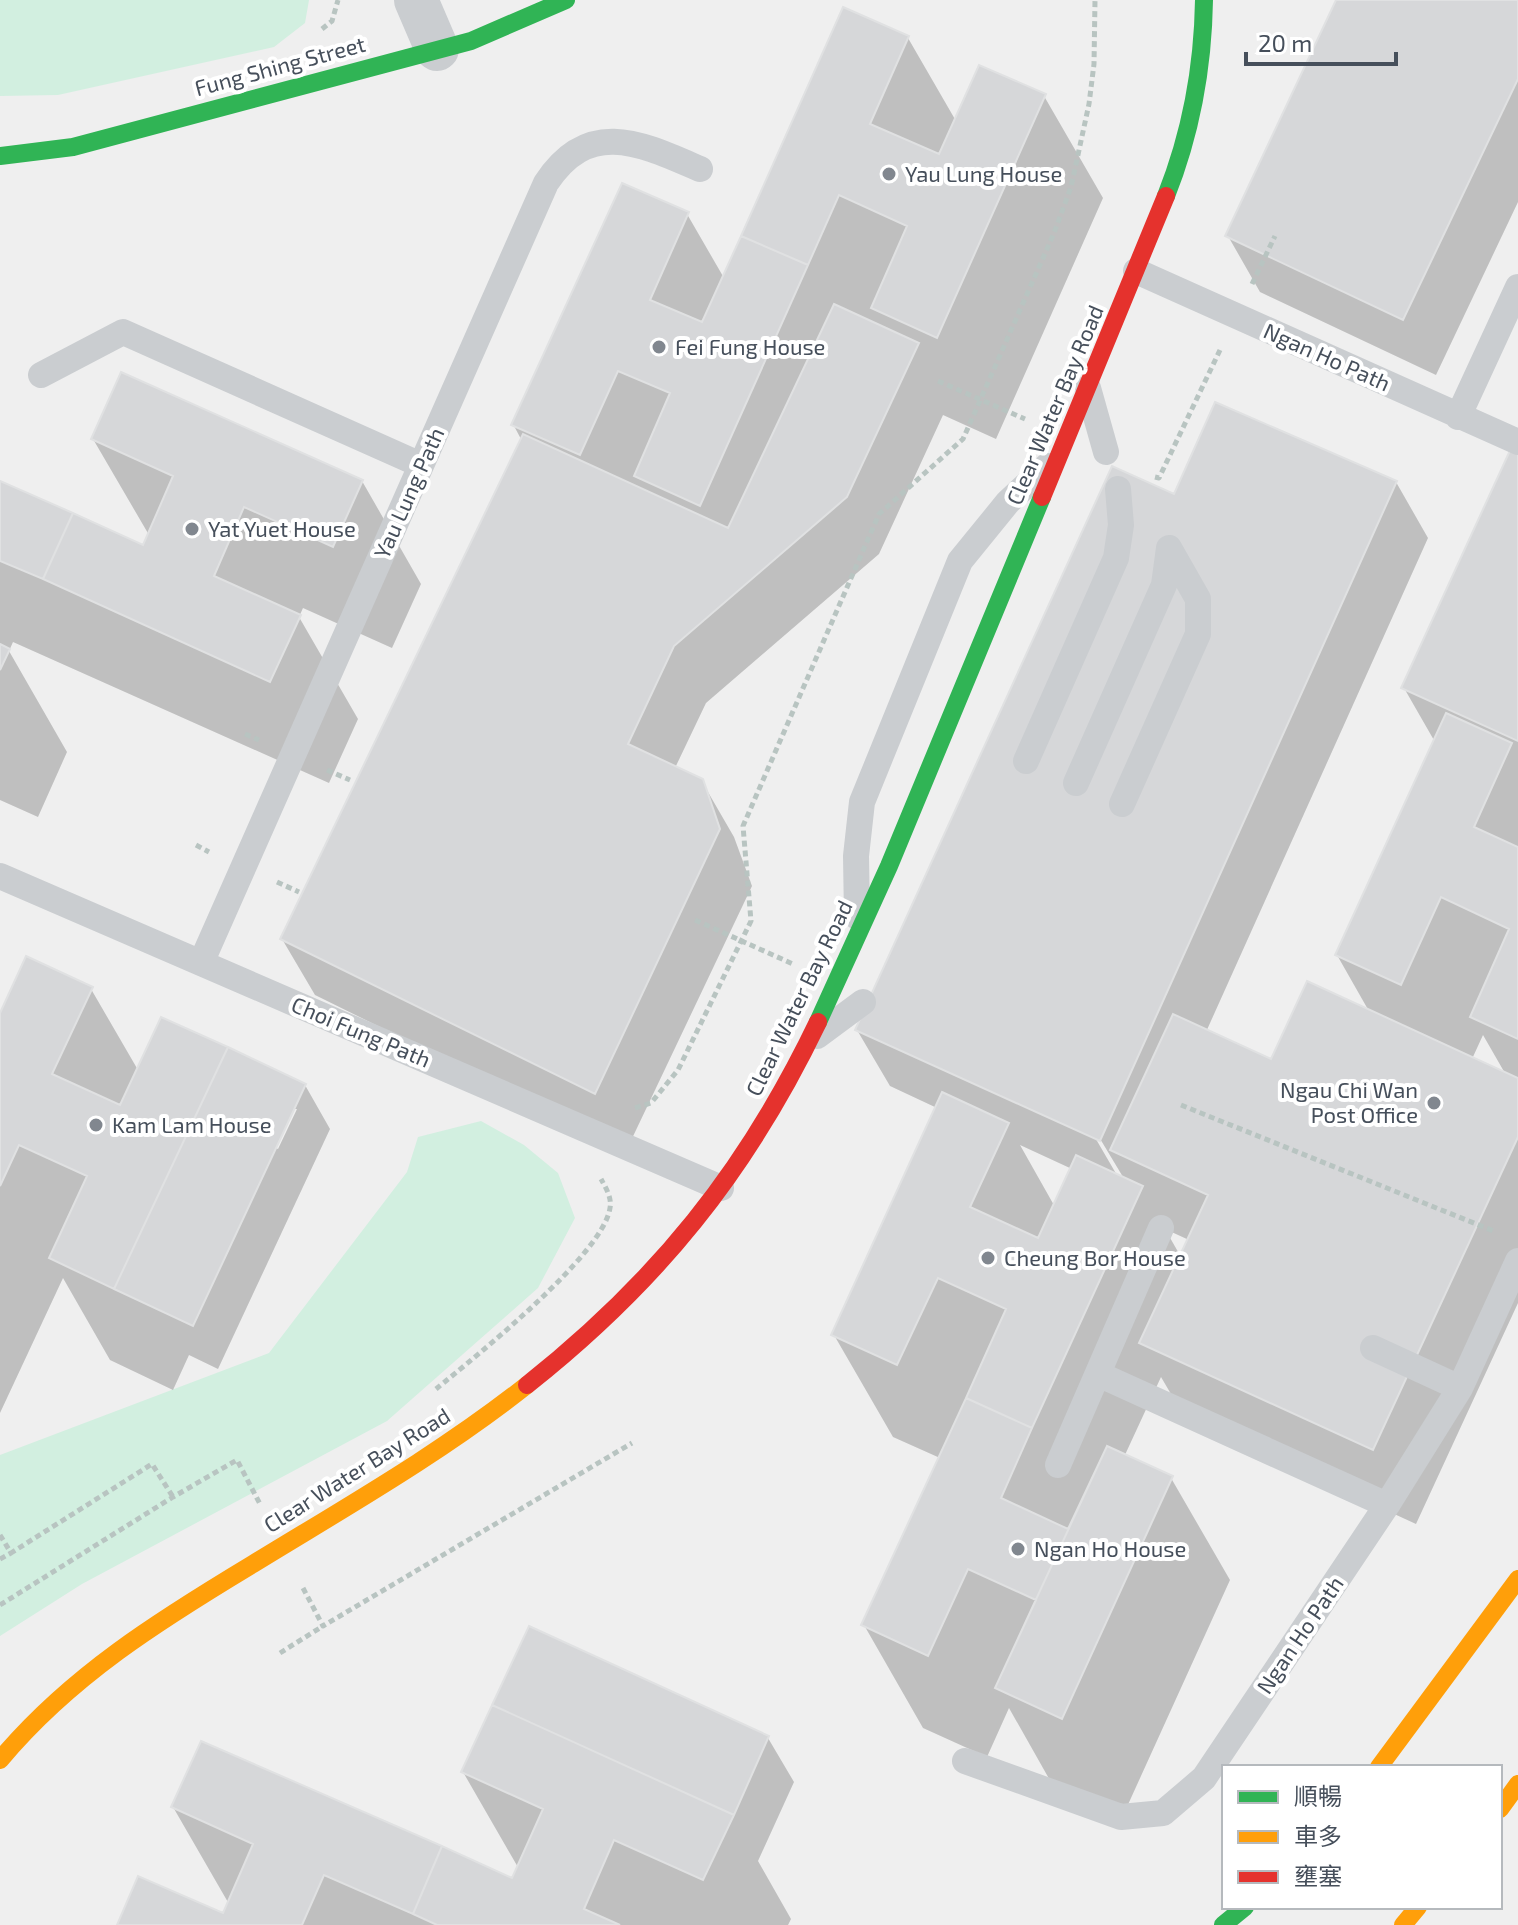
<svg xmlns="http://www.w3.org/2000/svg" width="1518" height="1925" viewBox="0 0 1518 1925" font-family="'Exo 2','Noto Sans TC',sans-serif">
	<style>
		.green { fill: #d2efe0 }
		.shadow { fill: #0003; fill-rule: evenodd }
		.building { fill: #d6d7d9; stroke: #e0e1e2; stroke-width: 2 }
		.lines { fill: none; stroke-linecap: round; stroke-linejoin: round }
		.path { stroke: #b8c4c1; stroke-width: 5; stroke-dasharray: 6 4; stroke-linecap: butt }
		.lane { stroke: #cacdd0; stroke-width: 26 }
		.street { stroke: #cacdd0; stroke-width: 44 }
		.fast { stroke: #30b455; stroke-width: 18 }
		.slow { stroke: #ff9f0a; stroke-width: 18 }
		.jam { stroke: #e5322d; stroke-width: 18 }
		.poi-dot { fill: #81878f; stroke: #fff; stroke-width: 3 }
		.labels { text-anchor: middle; stroke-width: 8; stroke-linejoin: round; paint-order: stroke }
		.street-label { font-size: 22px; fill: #464f5b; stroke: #fff }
		.poi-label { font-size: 22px; fill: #464f5b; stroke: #fff; text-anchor: start }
	</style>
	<rect width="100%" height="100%" fill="#efefef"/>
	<path class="green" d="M0,0H309L305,23L274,47L58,95L0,96Z
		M481,1121L524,1145L558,1173L575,1218L538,1288L387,1421L82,1584L0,1636V1455L269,1353L407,1172L418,1137Z"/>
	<path class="shadow" d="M1339,0H1518V202L1436,375L1260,292L1228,236Z
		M908,38L956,121L1044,96L1103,198L996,439L943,415L879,554L706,703L675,768L701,780L734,837L752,886L627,1149L315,995L282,939L522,441L513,424L687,214L724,278Z
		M1518,437V1303L1416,1524L1185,1418L1161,1377L1124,1457L1171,1478L1230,1580L1121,1820L1056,1791L1009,1708L987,1757L923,1728L864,1625L940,1458L893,1437L834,1335L937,1108L890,1086L857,1030L1175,497L1396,482L1428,538L1206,1032L1271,1062L1370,1013L1337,955L1435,742L1404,688ZM1483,1035L1506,1075L1472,1059ZM1096,1132L1123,1177H1118L1093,1134ZM1020,1145L1072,1169L1055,1207ZM1165,1229L1189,1240L1181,1257Z
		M93,439L362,481L421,584L392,648L303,608L299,617L358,719L329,783L13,642L9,651L67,752L38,817L0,800V483L144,547L149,535Z
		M91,989L138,1070L305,1085L330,1129L218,1369L189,1355L173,1390L110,1360L63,1278L0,1413V1017ZM292,1109H297L278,1149L274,1147Z
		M768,1738L794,1782L758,1861L791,1919L788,1925H119L224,1915L229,1904L173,1807L513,1881L519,1869L463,1772Z"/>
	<path class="building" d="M1336,0H1518V79L1403,320L1225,236Z
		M843,7L909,36L870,124L939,154L979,65L1046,94L937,338L871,308L907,226L839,195L808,265L741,236Z
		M622,183L689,212L650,300L702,322L741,236L808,265L700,506L634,476L670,393L618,371L580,455L511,425Z
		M834,304L919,343L847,497L674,646L628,744L703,779L720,829L595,1094L280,939L523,434L728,528Z
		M121,372L363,480L333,547L244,507L214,576L301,615L270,682L43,579L73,513L143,545L173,476L91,439Z
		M1215,402L1397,481L1100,1141L855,1030L1112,466L1174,494Z
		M1518,433V741L1401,688Z
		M0,481L73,513L43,579L0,561Z
		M0,644L10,649L0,670Z
		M1446,713L1512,743L1474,827L1518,847V1039L1470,1017L1509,929L1441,897L1401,985L1335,955Z
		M26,956L93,987L52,1074L120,1105L161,1017L228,1047L114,1289L49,1258L87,1176L19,1145L0,1186V1013Z
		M1307,981L1518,1078V1137L1373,1450L1139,1343L1208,1195L1110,1150L1173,1014L1271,1059Z
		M228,1047L306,1084L193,1326L114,1289Z
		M942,1092L1009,1123L970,1207L1038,1238L1076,1155L1143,1186L1032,1428L966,1398L1006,1309L938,1278L897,1365L831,1335Z
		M966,1398L1032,1428L1001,1498L1068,1529L1107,1446L1173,1476L1062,1719L995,1688L1036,1600L968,1569L928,1656L861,1625Z
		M1107,1446L1173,1476L1062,1719L995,1688Z
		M529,1626L769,1736L734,1815L492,1705Z
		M492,1705L734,1815L703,1880L614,1840L584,1909L620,1925H437L413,1914L442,1846L512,1878L543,1809L461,1772Z
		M201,1741L442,1846L413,1914L324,1875L302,1925H117L138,1876L223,1913L253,1844L171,1807Z"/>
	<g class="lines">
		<path class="path" d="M322,29L332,21L338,0
			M1252,284L1275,236
			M938,381L1025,419
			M1155,477L1159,478L1220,350
			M245,734L259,740
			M327,770L350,780
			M196,845L209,852
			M277,882L299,892
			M695,920L793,964
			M1181,1105L1496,1232
			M635,1108L651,1103L678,1070L751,921L743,826L879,514L963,439L1054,233L1071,187L1089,104L1094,64L1095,0
			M436,1389C475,1357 603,1255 610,1208C612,1198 606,1188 601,1179
			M0,1535L11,1553L152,1464L173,1497
			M0,1559L11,1553
			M303,1588L323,1626L632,1443
			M0,1605L173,1497L237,1460L260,1504
			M280,1653L323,1626"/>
		<path class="lane" d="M1136,271L1518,442
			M41,375L123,332L421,465
			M1088,388L1106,452
			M1458,417L1518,287
			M1026,761L1116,558L1121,525L1118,489
			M1076,783L1164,585L1169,548
			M1122,804L1198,634V599L1169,548
			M0,876L721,1188
			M857,917L856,856L862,802L960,561L1008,502L1047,466
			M201,963L546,183C589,117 642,144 700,169
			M817,1036L863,1002
			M1373,1348L1460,1388
			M1098,1374L1387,1505
			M1058,1465L1161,1228
			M965,1761L1121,1817L1163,1813L1204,1778L1387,1505L1460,1388L1518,1261"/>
		<path class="street" d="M416,0L437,49"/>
		<path class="fast" d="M0,156L73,147L471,41L566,0
			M1166,196C1191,133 1203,68 1204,0
			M818,1022L889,866L1042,497
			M1223,1925L1245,1907"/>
		<path class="slow" d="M0,1760C70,1676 160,1620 253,1564C346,1507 441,1453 527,1385
			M1379,1767L1518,1579
			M1500,1809L1518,1784
			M1403,1925L1418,1907"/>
		<path class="jam" d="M1042,497L1166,196
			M527,1385C657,1282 746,1172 818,1022"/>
	</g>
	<g class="poi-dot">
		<circle cx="889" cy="174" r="8"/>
		<circle cx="659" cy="347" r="8"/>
		<circle cx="192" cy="529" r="8"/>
		<circle cx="1434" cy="1103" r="8"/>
		<circle cx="96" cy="1125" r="8"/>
		<circle cx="988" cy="1258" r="8"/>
		<circle cx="1018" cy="1549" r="8"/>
	</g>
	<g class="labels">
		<g class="street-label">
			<text transform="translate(280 66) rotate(-15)" y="8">Fung Shing Street</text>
			<text transform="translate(1327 357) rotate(24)" y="8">Ngan Ho Path</text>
			<text transform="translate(1055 405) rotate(-67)" y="8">Clear Water Bay Road</text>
			<text transform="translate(409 493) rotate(-66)" y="8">Yau Lung Path</text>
			<text transform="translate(799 998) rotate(-64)" y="8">Clear Water Bay Road</text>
			<text transform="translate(361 1032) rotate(23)" y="8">Choi Fung Path</text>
			<text transform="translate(357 1470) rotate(-32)" y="8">Clear Water Bay Road</text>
			<text transform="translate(1300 1635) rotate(-56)" y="8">Ngan Ho Path</text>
		</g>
		<g class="poi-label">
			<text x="905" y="182">Yau Lung House</text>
			<text x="675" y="355">Fei Fung House</text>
			<text x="208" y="537">Yat Yuet House</text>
			<text x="1418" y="1098" text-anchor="end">Ngau Chi Wan<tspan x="1418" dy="25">Post Office</tspan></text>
			<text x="112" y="1133">Kam Lam House</text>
			<text x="1004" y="1266">Cheung Bor House</text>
			<text x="1034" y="1557">Ngan Ho House</text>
		</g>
	</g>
	<rect x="1222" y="1765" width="280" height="144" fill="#ffffff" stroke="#b5b9bd" stroke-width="2"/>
	<rect x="1238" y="1791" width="40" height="12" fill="#30b455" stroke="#b5b9bd" stroke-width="2"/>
	<text x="1294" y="1805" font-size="24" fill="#464f5b">順暢</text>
	<rect x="1238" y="1831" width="40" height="12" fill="#ff9f0a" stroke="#b5b9bd" stroke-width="2"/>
	<text x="1294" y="1845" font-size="24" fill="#464f5b">車多</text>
	<rect x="1238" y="1871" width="40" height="12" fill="#e5322d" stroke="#b5b9bd" stroke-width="2"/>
	<text x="1294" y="1885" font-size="24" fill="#464f5b">壅塞</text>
	<path d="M1246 52v12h150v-12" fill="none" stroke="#464f5b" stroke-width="4"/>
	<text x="1258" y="52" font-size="24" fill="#464f5b" stroke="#ffffff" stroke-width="6" paint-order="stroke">20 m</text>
</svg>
